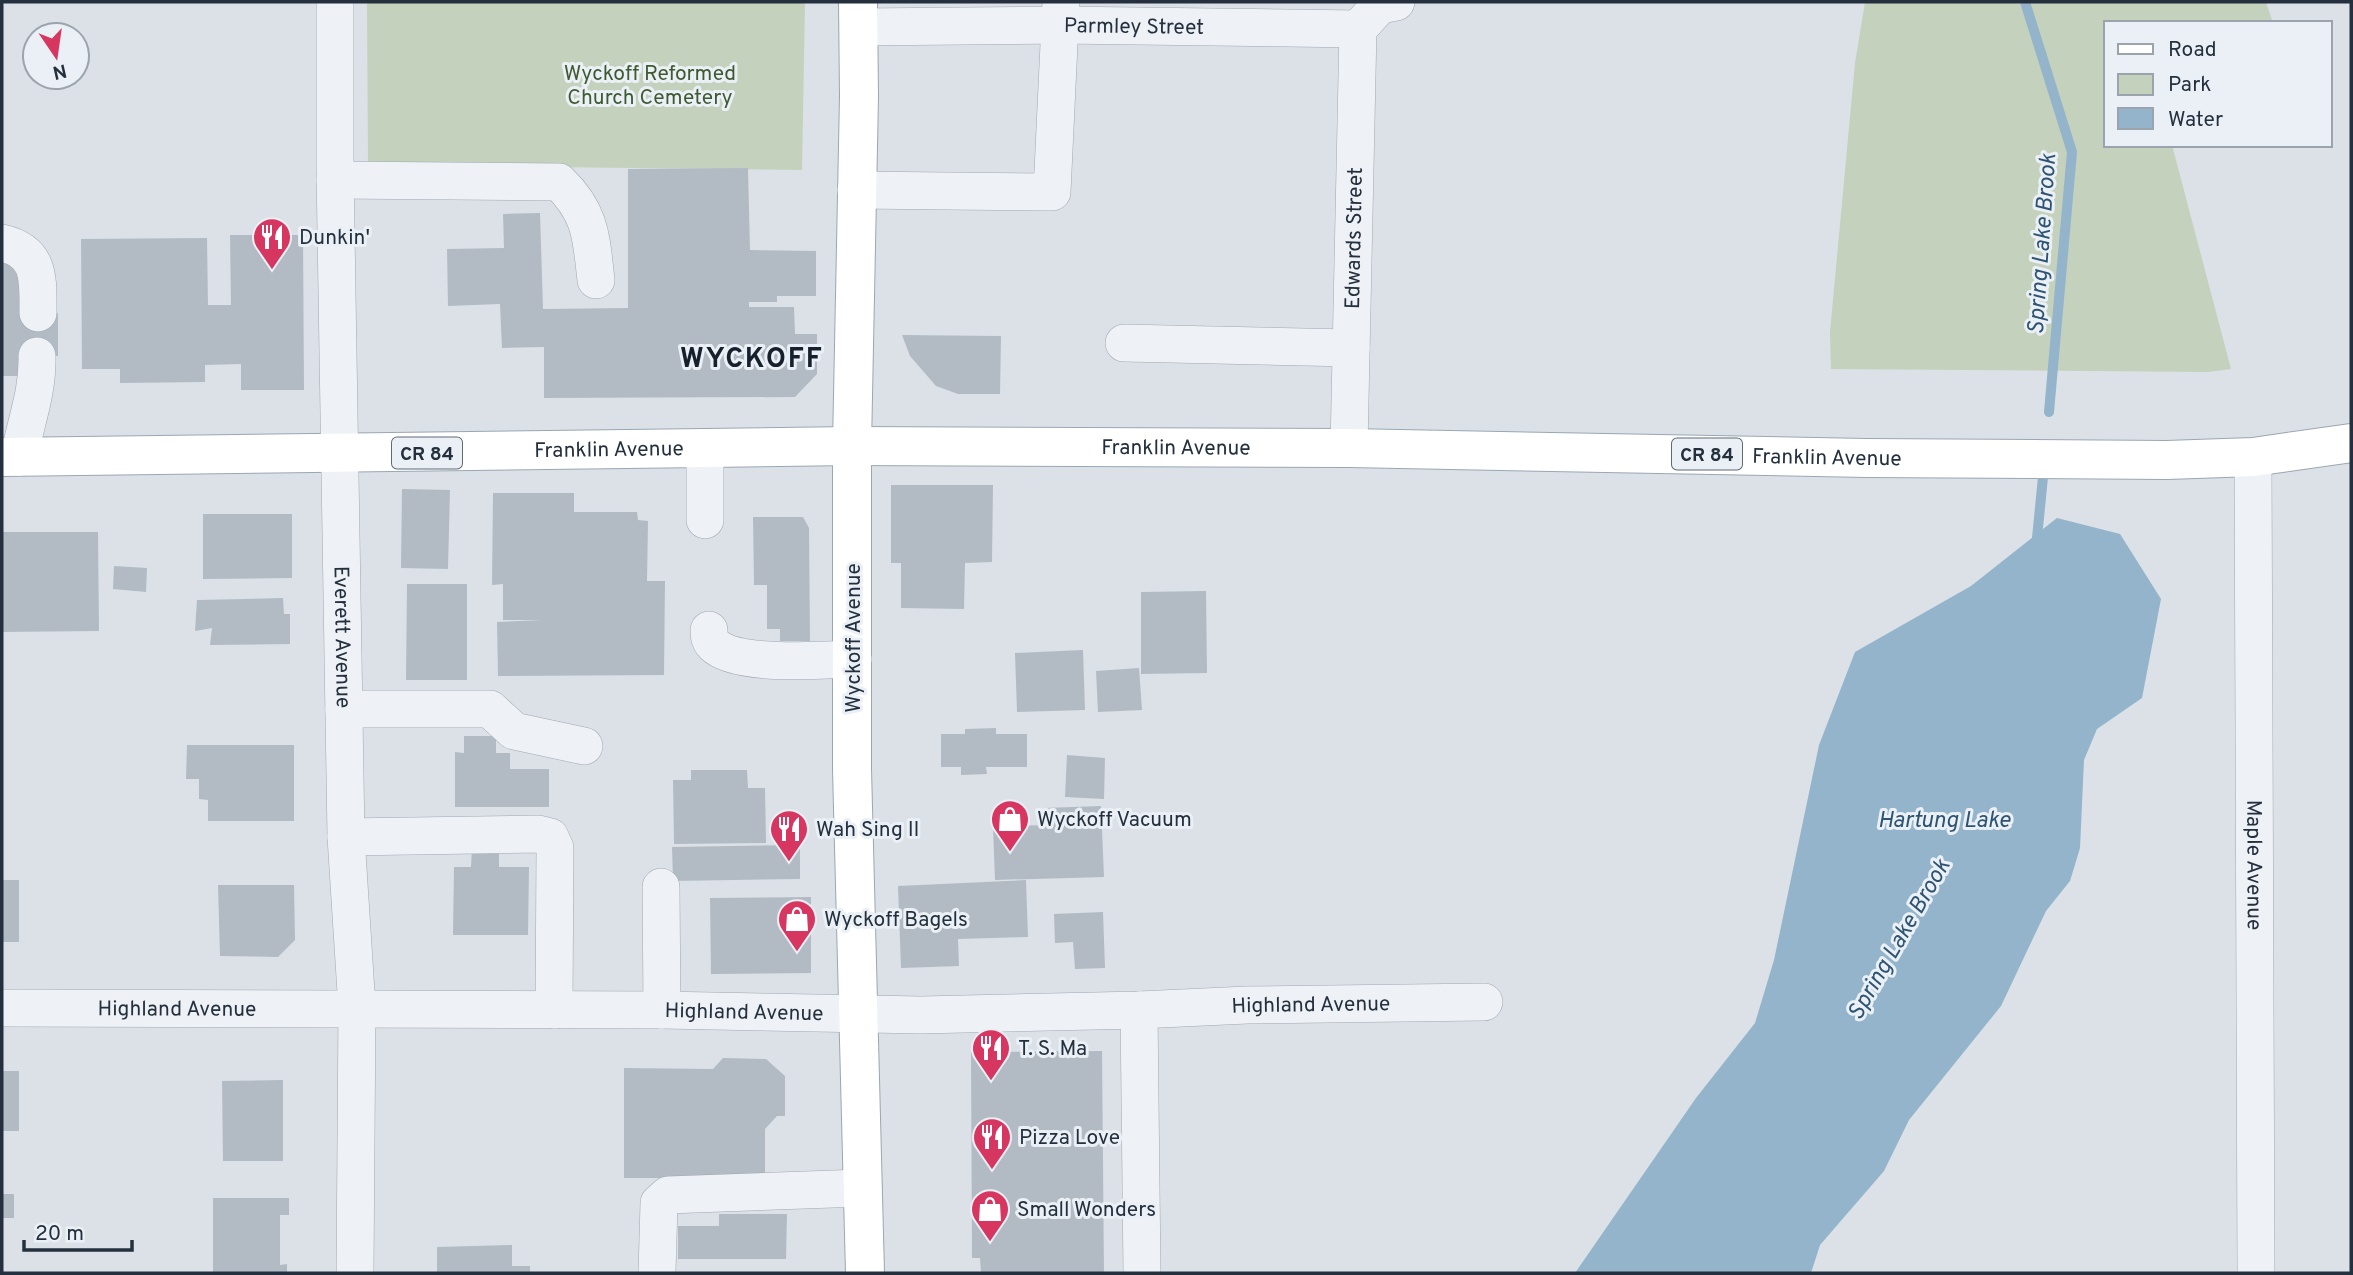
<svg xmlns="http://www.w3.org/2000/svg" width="2353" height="1275" viewBox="0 0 2353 1275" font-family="Overpass,sans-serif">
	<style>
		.green { fill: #c4d1bc }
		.water { fill: #93b4ca }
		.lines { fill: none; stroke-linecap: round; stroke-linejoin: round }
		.stream { stroke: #93b4ca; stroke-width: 10 }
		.building { fill: #b2bbc4 }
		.minor-casing { stroke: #a0a8b1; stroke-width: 38 }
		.major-casing { stroke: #9aa7b3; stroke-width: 40 }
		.minor { stroke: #eef1f5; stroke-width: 37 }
		.major { stroke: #fff; stroke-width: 38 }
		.labels { text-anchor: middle; stroke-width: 6; stroke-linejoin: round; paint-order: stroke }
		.shield { fill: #eaf0f5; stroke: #5f6a75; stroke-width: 2 }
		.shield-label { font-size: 19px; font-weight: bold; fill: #24303e }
		.street-label { font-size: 21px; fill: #24303e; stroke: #eaf0f5 }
		.park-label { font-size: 21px; fill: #3d5a31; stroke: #eaf0f5 }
		.poi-label { font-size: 21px; fill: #24303e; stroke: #eaf0f5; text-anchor: start }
		.water-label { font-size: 23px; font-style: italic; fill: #2d5473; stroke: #eaf0f5 }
		.district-label { font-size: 28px; font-weight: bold; letter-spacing: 2px; fill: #17212e; stroke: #eaf0f5 }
	</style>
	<rect width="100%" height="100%" fill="#dbe1e7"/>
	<path class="green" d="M367,2H805L802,170L368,165Z
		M1865,2H2266L2273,23H2106V145H2172L2231,369L2208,372L1831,369L1830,332L1855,63Z"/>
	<path class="water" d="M2057,518L2120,534L2161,599L2142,698L2097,729L2084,760L2080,848L2070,881L2046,911L2001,1006L1909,1120L1884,1171L1820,1245L1811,1273H1575L1696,1098L1755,1023L1774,960L1819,745L1855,652L1971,586Z"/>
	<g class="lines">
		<path class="stream" d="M2025,2L2072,152L2049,412
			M2036,548L2043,477"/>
	</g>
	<path class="building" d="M748,168L750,250L816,251V296H777V302H749V307H794L795,334H817V374L795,397L544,398V347L502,348L500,304L448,306L447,249L504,248L503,214L540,213L543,309L628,308V169Z
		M230,235H303L304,390H241V364L205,365V382L120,383V369H82L81,239L207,238L208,305H231Z
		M2,262H9L27,281L26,313H58V356H25L24,376H2Z
		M902,335L1001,336L1000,394H958L936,386L910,356Z
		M891,485H993L992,562L965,563L964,609L901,608V563H891Z
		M402,489L450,490L448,569L401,568Z
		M493,493H574V512H637L638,520L648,521L647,581H665L664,675L498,676L497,622L542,620H503V584L492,585Z
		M203,514H292V578L203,579Z
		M753,517H803L809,528L810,641H780V629H767V585H754Z
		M2,532H98L99,631L2,632Z
		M114,566L147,568L146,592L113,589Z
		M407,584H467V680H406Z
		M1206,591L1207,673L1141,674V592Z
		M283,598L284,614H290V644L210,645L212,628L195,631L197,600Z
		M1083,650L1085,710L1017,712L1015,653Z
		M1139,668L1142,710L1098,712L1096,671Z
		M996,728V734H1027V767H986L987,774L961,775V767H941V734H965V729Z
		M464,736H496V753H510V769H549V807H455V752L464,753Z
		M187,745H294V821H208V800L199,799V779H186Z
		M1067,755L1105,758L1104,799L1065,797Z
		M691,770H747L748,788H765L766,843L674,844L673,780H691Z
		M1101,806L1104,877L995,880L993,827L1045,825L1044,808Z
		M800,845V879L673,881L672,847Z
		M472,848H499V867H529L528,935H453L454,867H471Z
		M2,880H19V942H2Z
		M1026,880L1028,937L958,939L959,966L901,968L898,886Z
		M218,885H294L295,940L278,957L220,956Z
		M811,897V973L711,974L710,898Z
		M1103,912L1105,968L1075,969L1073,942L1055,943L1054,914Z
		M1102,1051L1104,1273H981L980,1258H972L971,1052Z
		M723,1058L766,1059L785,1076V1116H777L765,1129V1178H624V1068L713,1069Z
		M2,1071H19V1131H2Z
		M283,1080V1161H223L222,1081Z
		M2,1194H14V1218H2Z
		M213,1198H289V1215H280V1265L287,1264V1273H213Z
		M719,1214H787L786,1259H678V1226H719Z
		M512,1245V1266H530V1273H437V1247Z"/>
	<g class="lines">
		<defs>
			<g id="minor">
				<path id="s1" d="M335,2V171L346,837L357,1008L355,1273"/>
				<path id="s2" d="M859,27L1059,25L1358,29L1380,5L1396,2"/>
				<path d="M335,180L559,182C592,214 591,238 596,280"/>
				<path d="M856,190L1052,192L1061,2"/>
				<path d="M2,243C41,252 38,279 38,313"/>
				<path d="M1124,343L1351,348"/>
				<path d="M705,448V520"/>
				<path id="s3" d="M1349,448L1358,29"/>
				<path d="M19,457C26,421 38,392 37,356"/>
				<path id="s4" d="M2253,457L2256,1273"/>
				<path d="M709,630C709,635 709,640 714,645C737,667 821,660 853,659"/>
				<path d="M344,709H490L514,731L584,746"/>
				<path d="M346,837L538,834L550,837L555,848L554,1010"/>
				<path d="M661,887L662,1010"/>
				<path id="s5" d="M2,1008L662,1010L921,1015L1139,1010L1247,1005L1484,1002"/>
				<path d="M1139,1010L1142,1273"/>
				<path d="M657,1273L659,1203L668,1195L862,1188"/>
			</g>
			<g id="major">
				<path d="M858,2L859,96L852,446V769L865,1273"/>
				<path id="s6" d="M2,457L852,446L1349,448L1866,458L2167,460L2253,457L2351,443"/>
			</g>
		</defs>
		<use href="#minor" class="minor-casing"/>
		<use href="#major" class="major-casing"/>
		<use href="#minor" class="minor"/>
		<use href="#major" class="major"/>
	</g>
	<defs>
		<symbol id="restaurant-pin" viewBox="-11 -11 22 30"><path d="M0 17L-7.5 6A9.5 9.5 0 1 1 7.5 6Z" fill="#d63660" stroke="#eaf0f5"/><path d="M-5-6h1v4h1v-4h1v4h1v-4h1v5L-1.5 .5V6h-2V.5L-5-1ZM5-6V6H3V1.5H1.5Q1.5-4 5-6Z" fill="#fff"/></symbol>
		<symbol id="shop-pin" viewBox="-11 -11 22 30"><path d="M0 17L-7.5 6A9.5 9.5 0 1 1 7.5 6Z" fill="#d63660" stroke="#eaf0f5"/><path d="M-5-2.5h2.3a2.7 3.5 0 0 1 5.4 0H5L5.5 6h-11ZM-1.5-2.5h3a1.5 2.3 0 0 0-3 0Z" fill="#fff"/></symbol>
	</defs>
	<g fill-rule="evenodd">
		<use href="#restaurant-pin" x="250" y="215" width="44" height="60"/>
		<use href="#shop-pin" x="988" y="797" width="44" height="60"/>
		<use href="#restaurant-pin" x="767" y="807" width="44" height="60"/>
		<use href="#shop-pin" x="775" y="897" width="44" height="60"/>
		<use href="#restaurant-pin" x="969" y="1026" width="44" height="60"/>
		<use href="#restaurant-pin" x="970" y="1115" width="44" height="60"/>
		<use href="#shop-pin" x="968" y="1187" width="44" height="60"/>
	</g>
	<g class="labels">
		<g class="shield">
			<rect x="392" y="437.5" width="70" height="31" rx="5"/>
			<rect x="1672" y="438.5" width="70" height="31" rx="5"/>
		</g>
		<g class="shield-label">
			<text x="427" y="460">CR 84</text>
			<text x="1707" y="461">CR 84</text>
		</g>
		<g class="street-label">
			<text dy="7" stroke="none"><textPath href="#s2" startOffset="275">Parmley Street</textPath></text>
			<text dy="7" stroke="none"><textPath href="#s3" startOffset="210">Edwards Street</textPath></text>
			<text dy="7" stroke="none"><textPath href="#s6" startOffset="1174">Franklin Avenue</textPath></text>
			<text dy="7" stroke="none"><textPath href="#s6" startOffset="607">Franklin Avenue</textPath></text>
			<text dy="7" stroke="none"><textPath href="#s6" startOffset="1825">Franklin Avenue</textPath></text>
			<text dy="7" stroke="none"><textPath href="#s1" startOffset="635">Everett Avenue</textPath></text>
			<text transform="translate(853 638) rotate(-90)" y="7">Wyckoff Avenue</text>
			<text dy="7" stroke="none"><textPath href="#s4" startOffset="408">Maple Avenue</textPath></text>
			<text dy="7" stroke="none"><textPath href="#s5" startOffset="1309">Highland Avenue</textPath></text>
			<text dy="7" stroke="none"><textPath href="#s5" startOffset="175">Highland Avenue</textPath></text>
			<text dy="7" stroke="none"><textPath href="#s5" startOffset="742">Highland Avenue</textPath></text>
		</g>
		<g class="park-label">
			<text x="650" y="80">Wyckoff Reformed<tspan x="650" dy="24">Church Cemetery</tspan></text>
		</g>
		<g class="poi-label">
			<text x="299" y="244">Dunkin'</text>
			<text x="1037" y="826">Wyckoff Vacuum</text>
			<text x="816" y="836">Wah Sing II</text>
			<text x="824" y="926">Wyckoff Bagels</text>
			<text x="1018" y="1055">T. S. Ma</text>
			<text x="1019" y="1144">Pizza Love</text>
			<text x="1017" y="1216">Small Wonders</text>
		</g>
		<g class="water-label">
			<text transform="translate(2041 244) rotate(-86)" y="8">Spring Lake Brook</text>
			<text x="1944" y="827">Hartung Lake</text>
			<text transform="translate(1898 939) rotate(-60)" y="8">Spring Lake Brook</text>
		</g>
		<g class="district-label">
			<text x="752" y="367">WYCKOFF</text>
		</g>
	</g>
	<rect width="2353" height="1275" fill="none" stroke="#24303e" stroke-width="7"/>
	<rect x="2104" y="21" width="228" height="126" fill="#eaf0f5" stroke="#9ba3ac" stroke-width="2"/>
	<rect x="2118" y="44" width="35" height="10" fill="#ffffff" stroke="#9ba3ac" stroke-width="2"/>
	<text x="2168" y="56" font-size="21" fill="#24303e">Road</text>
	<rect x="2118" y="74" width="35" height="21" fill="#c4d1bc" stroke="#9ba3ac" stroke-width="2"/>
	<text x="2168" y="91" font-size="21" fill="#24303e">Park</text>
	<rect x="2118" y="108" width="35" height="21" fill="#93b4ca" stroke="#9ba3ac" stroke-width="2"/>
	<text x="2168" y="126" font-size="21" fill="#24303e">Water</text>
	<g transform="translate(56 56) rotate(167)"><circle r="33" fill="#eaf0f5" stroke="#9ba3ac" stroke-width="2"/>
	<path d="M0-5L12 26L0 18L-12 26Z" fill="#d63660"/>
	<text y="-10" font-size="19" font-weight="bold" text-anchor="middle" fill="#24303e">N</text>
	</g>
	<path d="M24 1240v10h108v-10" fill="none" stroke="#24303e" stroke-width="3.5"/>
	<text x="35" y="1240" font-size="21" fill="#24303e" stroke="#eaf0f5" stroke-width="5" paint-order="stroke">20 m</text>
</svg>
